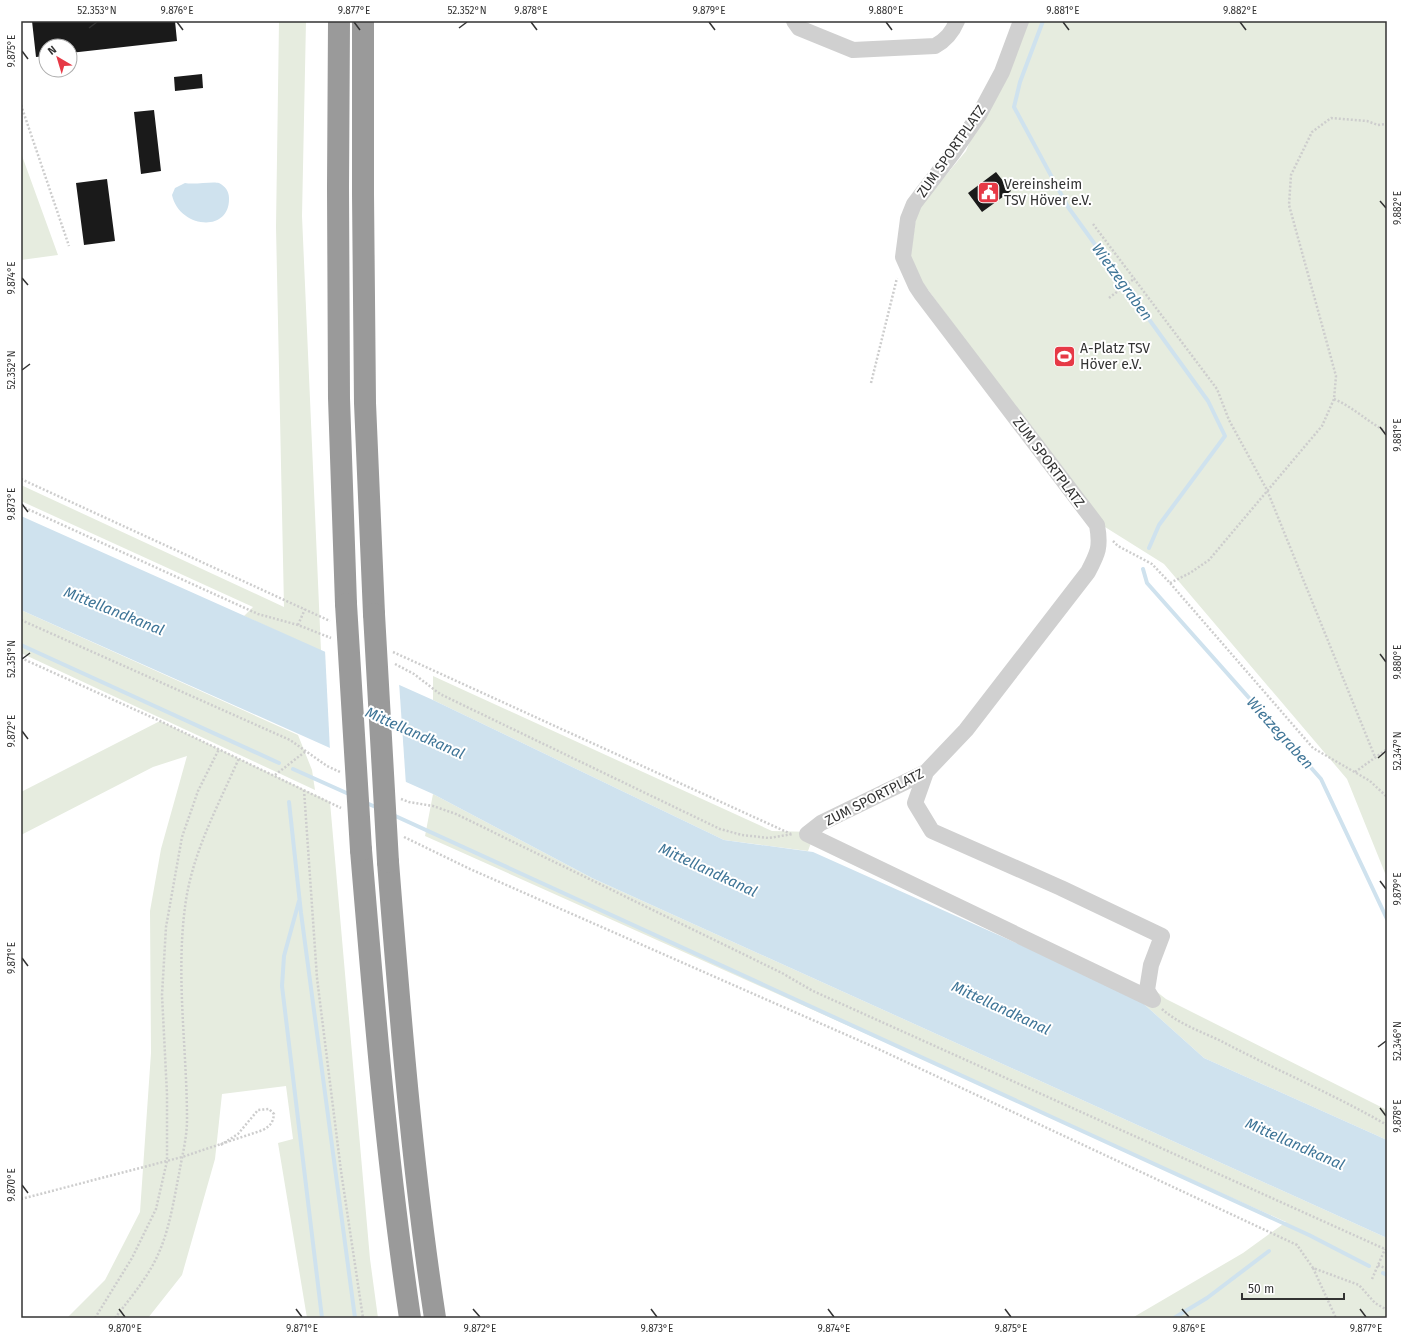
<svg xmlns="http://www.w3.org/2000/svg" width="1408" height="1339" viewBox="0 0 1408 1339" font-family="'Fira Sans',sans-serif">
	<style>
		.green { fill: #e6ecdf }
		.water { fill: #cfe2ee }
		.pier { fill: #fff }
		.lines { fill: none; stroke-linecap: round; stroke-linejoin: round }
		.stream { stroke: #cfe2ee; stroke-width: 4 }
		.building { fill: #1a1a1a }
		.path { stroke: #cdcdcd; stroke-width: 2.5; stroke-dasharray: 2 2; stroke-linecap: butt }
		.minor { stroke: #d0d0d0; stroke-width: 16 }
		.highway { stroke: #9a9a9a; stroke-width: 22 }
		.highway-bridge { stroke: #9a9a9a; stroke-width: 22 }
		.ticks { fill: none; stroke: #333; stroke-width: 1.5 }
		.labels { text-anchor: middle; stroke-width: 4; stroke-linejoin: round; paint-order: stroke }
		.street-label { font-size: 14px; fill: #333; stroke: #fff }
		.poi-label { font-size: 14px; fill: #333; stroke: #fff; text-anchor: start }
		.water-label { font-size: 15px; font-style: italic; fill: #3f7597; stroke: #fff }
		.neatline { fill: none; stroke: #333; stroke-width: 1.5 }
		.ticks-label { font-size: 10px; text-anchor: middle; fill: #333 }
	</style>
	<rect width="100%" height="100%" fill="#fff"/>
	<path class="green" d="M279,21H306L302,216L321,651L244,616L253,607L21,501V485L284,607L276,227Z
		M1018,21H1387V878L1347,779L1164,564L1105,527L1100,522L920,279L910,259L917,210L966,151Z
		M21,153L58,255L21,260Z
		M21,610L298,735L312,770L315,790L21,653Z
		M433,676L772,831L815,832L808,851L724,840L433,700Z
		M160,721L330,802L370,1259L378,1318H307L278,1143L293,1139L286,1086L222,1094L215,1159L182,1275L148,1318H67L105,1280L140,1212L151,1053L150,911L161,849L187,756L153,767L21,835V792Z
		M433,794L592,878L1387,1238V1318H1132L1243,1253L1286,1222L425,836Z
		M1152,988L1166,999L1387,1110V1140L1204,1058L1145,1005Z"/>
	<path class="water" d="M185,183C194,185 213,181 219,183C225,186 229,191 229,198C230,234 179,228 172,195L175,188Z
		M21,516L433,700L724,840L813,852L1135,996L1204,1058L1387,1140V1238L592,878L433,794L21,610Z"/>
	<path class="pier" d="M325,650L399,682L406,785L330,751Z"/>
	<g class="lines">
		<path class="stream" d="M1043,21L1020,82L1014,107L1068,207L1208,401L1225,436L1159,525L1149,548
			M1143,569L1147,583L1321,779L1387,919
			M21,645L279,763
			M293,769L351,795
			M289,802L301,913L355,1318
			M364,802L378,808
			M391,814L1309,1235L1369,1266
			M299,901L284,956L282,986L322,1318
			M1383,1273L1387,1275
			M1174,1318L1207,1298L1269,1251"/>
	</g>
	<path class="building" d="M32,21H175L177,41L70,53V46H46V56L36,57Z
		M202,74L203,88L175,91L174,77Z
		M154,110L161,171L141,174L134,112Z
		M996,172L1011,191L982,212L968,193Z
		M107,179L115,241L84,245L76,183Z"/>
	<g class="lines">
		<path class="path" d="M21,105L69,246
			M1093,224L1217,389L1229,420L1267,490L1375,757
			M1109,298L1135,278
			M871,383L897,278
			M1334,399C1353,407 1368,422 1387,432
			M21,479L330,621
			M21,506L258,614L298,625L331,638
			M1113,541L1118,546L1152,564L1170,583L1313,748L1370,781L1387,797
			M1170,583L1190,573L1209,560L1322,426L1334,399L1336,376L1289,205L1291,175L1312,132L1331,118L1367,121L1378,125L1387,124
			M21,620L290,740L327,766L340,772
			M298,625L305,609
			M393,652L791,834
			M21,658L160,721L341,808
			M395,664L414,674L440,694L720,829L742,835L769,838L793,834
			M1355,772L1387,749
			M275,775L306,751
			M304,790L317,978L341,1171L363,1318
			M401,799L409,802L433,806L456,814L782,973L813,991L1387,1250
			M404,837L470,869L874,1047L1297,1245L1313,1268L1359,1285L1375,1303L1387,1310
			M1162,1009C1177,1023 1202,1032 1221,1041C1276,1070 1333,1094 1387,1125
			M21,1199L182,1157L263,1130C270,1126 273,1123 274,1114L269,1109L258,1110L238,1134L219,1146
			M1378,1265L1387,1269
			M1313,1268L1336,1318
			M1372,1279L1385,1249
			M95,1318L132,1258L156,1209L167,1161V1094L162,995L166,927L182,837L198,791L219,749
			M115,1318C131,1297 150,1275 160,1250C170,1226 174,1199 179,1174C182,1156 187,1138 187,1120C187,1047 175,973 186,900C194,849 219,804 239,758"/>
		<path class="minor" d="M794,21L799,28L853,50L935,46C946,40 952,33 957,21
			M1021,21L1002,72L979,115L953,153L914,204L908,219L903,257L916,286L922,295L1097,525C1101,547 1098,553 1088,572L966,730L926,772L821,823L807,834L1153,1000
			M926,772L915,803L932,831L1061,888L1162,936L1151,965L1147,990L1153,1000"/>
		<path class="highway" d="M339,21L338,187L339,398L346,604
			M363,21V194L365,403L374,614
			M361,850C374,1007 387,1163 410,1318
			M388,862C400,1014 412,1167 435,1318"/>
		<path class="highway-bridge" d="M346,604L361,850
			M374,614L388,862"/>
	</g>
	<path class="ticks" d="M177,22L183,30M354,22L360,30M531,22L537,30M709,22L715,30M886,22L892,30M1063,22L1069,30M1240,22L1246,30M89,28L97,22M459,28L467,22M22,51L28,59M1380,201L1386,208M22,278L28,285M22,370L30,364M1380,427L1386,435M22,504L28,512M1380,654L1386,662M22,659L30,653M22,731L28,739M1378,758L1386,751M1380,881L1386,889M22,958L28,966M1378,1047L1386,1041M1380,1108L1386,1116M22,1185L28,1193M119,1309L125,1317M296,1309L302,1317M473,1309L480,1317M651,1309L657,1317M828,1309L834,1317M1005,1309L1011,1317M1182,1309L1189,1317M1360,1309L1366,1317"/>
	<defs>
		<symbol id="civic-square" viewBox="-11 -11 22 22"><rect x="-9" y="-9" width="18" height="18" rx="4" fill="#e63946" stroke="#fff"/><path d="M-.6-6.5H3V-4.5H.6V-3L4-1V1h2V6H-6V1h2V-1L-.6-3ZM-1.2 2.5V6h2.4V2.5Z" fill="#fff"/></symbol>
		<symbol id="stadium-square" viewBox="-11 -11 22 22"><rect x="-9" y="-9" width="18" height="18" rx="4" fill="#e63946" stroke="#fff"/><path d="M0-5a6.5 5 0 1 0 0 10a6.5 5 0 1 0 0-10ZM-3.5-1.8h7v3.6h-7Z" fill="#fff"/></symbol>
	</defs>
	<g fill-rule="evenodd">
		<use href="#civic-square" x="976" y="180" width="25" height="25"/>
		<use href="#stadium-square" x="1052" y="344" width="25" height="25"/>
	</g>
	<g class="labels">
		<g class="street-label">
			<text transform="translate(951 151) rotate(-55)" y="5">ZUM SPORTPLATZ</text>
			<text transform="translate(1049 462) rotate(53)" y="5">ZUM SPORTPLATZ</text>
			<text transform="translate(874 797) rotate(-27)" y="5">ZUM SPORTPLATZ</text>
		</g>
		<g class="poi-label">
			<text x="1004" y="189">Vereinsheim<tspan x="1004" dy="16">TSV Höver e.V.</tspan></text>
			<text x="1080" y="353">A-Platz TSV<tspan x="1080" dy="16">Höver e.V.</tspan></text>
		</g>
		<g class="water-label">
			<text transform="translate(1122 282) rotate(54)" y="5">Wietzegraben</text>
			<text transform="translate(114 611) rotate(22)" y="5">Mittellandkanal</text>
			<text transform="translate(415 733) rotate(24)" y="5">Mittellandkanal</text>
			<text transform="translate(1280 733) rotate(48)" y="5">Wietzegraben</text>
			<text transform="translate(708 870) rotate(25)" y="5">Mittellandkanal</text>
			<text transform="translate(1001 1008) rotate(25)" y="5">Mittellandkanal</text>
			<text transform="translate(1295 1144) rotate(24)" y="5">Mittellandkanal</text>
		</g>
	</g>
	<rect width="1408" height="1339" fill="none" stroke="#ffffff" stroke-width="44"/>
	<g transform="translate(58 58) rotate(322)"><circle r="19" fill="#ffffff" stroke="#adadad"/>
	<path d="M0-3L7 15L0 10L-7 15Z" fill="#e63946"/>
	<text y="-6" font-size="11" font-weight="bold" text-anchor="middle" fill="#333333">N</text>
	</g>
	<path d="M1242 1293v6h102v-6" fill="none" stroke="#333333" stroke-width="2"/>
	<text x="1248" y="1293" font-size="12" fill="#333333" stroke="#ffffff" stroke-width="3" paint-order="stroke">50 m</text>
	<rect x="22" y="22" width="1364" height="1295" class="neatline"/>
	<g class="ticks-label">
		<text x="97" y="14">52.353°N</text>
		<text x="177" y="14">9.876°E</text>
		<text x="354" y="14">9.877°E</text>
		<text x="467" y="14">52.352°N</text>
		<text x="531" y="14">9.878°E</text>
		<text x="709" y="14">9.879°E</text>
		<text x="886" y="14">9.880°E</text>
		<text x="1063" y="14">9.881°E</text>
		<text x="1240" y="14">9.882°E</text>
		<text transform="translate(11 51) rotate(-90)" y="4">9.875°E</text>
		<text transform="translate(1397 208) rotate(-90)" y="4">9.882°E</text>
		<text transform="translate(11 278) rotate(-90)" y="4">9.874°E</text>
		<text transform="translate(11 370) rotate(-90)" y="4">52.352°N</text>
		<text transform="translate(1397 435) rotate(-90)" y="4">9.881°E</text>
		<text transform="translate(11 504) rotate(-90)" y="4">9.873°E</text>
		<text transform="translate(11 659) rotate(-90)" y="4">52.351°N</text>
		<text transform="translate(1397 662) rotate(-90)" y="4">9.880°E</text>
		<text transform="translate(11 731) rotate(-90)" y="4">9.872°E</text>
		<text transform="translate(1397 751) rotate(-90)" y="4">52.347°N</text>
		<text transform="translate(1397 889) rotate(-90)" y="4">9.879°E</text>
		<text transform="translate(11 958) rotate(-90)" y="4">9.871°E</text>
		<text transform="translate(1397 1041) rotate(-90)" y="4">52.346°N</text>
		<text transform="translate(1397 1116) rotate(-90)" y="4">9.878°E</text>
		<text transform="translate(11 1185) rotate(-90)" y="4">9.870°E</text>
		<text x="125" y="1332">9.870°E</text>
		<text x="302" y="1332">9.871°E</text>
		<text x="480" y="1332">9.872°E</text>
		<text x="657" y="1332">9.873°E</text>
		<text x="834" y="1332">9.874°E</text>
		<text x="1011" y="1332">9.875°E</text>
		<text x="1189" y="1332">9.876°E</text>
		<text x="1366" y="1332">9.877°E</text>
	</g>
</svg>
